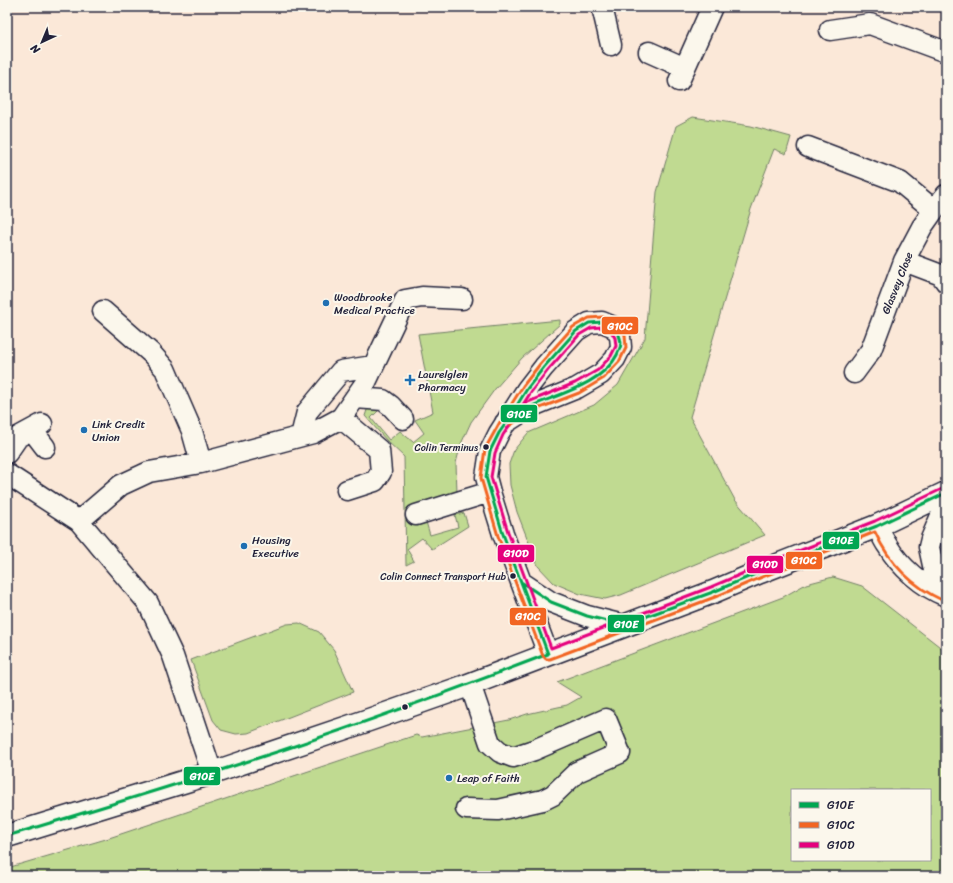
<svg xmlns="http://www.w3.org/2000/svg" width="953" height="883" viewBox="0 0 953 883" font-family="Sriracha,sans-serif">
	<style>
		.green { fill: #c0da91; stroke: #717e66; fill-rule: evenodd }
		.lines { fill: none; stroke-linecap: round; stroke-linejoin: round }
		.minor-casing { stroke: #22223b; stroke-width: 23 }
		.major-casing { stroke: #22223b; stroke-width: 25 }
		.minor { stroke: #fbf7ec; stroke-width: 20 }
		.major { stroke: #fbf7ec; stroke-width: 22 }
		.bus-1-casing { stroke: #fbf7ec; stroke-width: 6 }
		.bus-2-casing { stroke: #fbf7ec; stroke-width: 6 }
		.bus-3-casing { stroke: #fbf7ec; stroke-width: 6 }
		.bus-1 { stroke: #00a651; stroke-width: 3 }
		.bus-2 { stroke: #f26522; stroke-width: 3 }
		.bus-3 { stroke: #e5007d; stroke-width: 3 }
		.poi-dot { fill: #1f6fb2; stroke: #fbf7ec; stroke-width: 1.5 }
		.bus-dot { fill: #22223b; stroke: #fbf7ec; stroke-width: 1.5 }
		.labels { text-anchor: middle; stroke-width: 4; stroke-linejoin: round; paint-order: stroke }
		.bus-label { font-size: 10px; fill: #22223b; stroke: #fbf7ec; text-anchor: end }
		.street-label { font-size: 11px; fill: #22223b; stroke: #fbf7ec }
		.poi-label { font-size: 11px; fill: #22223b; stroke: #fbf7ec; text-anchor: start }
		.line-badge { stroke: #fbf7ec; stroke-width: 1.5 }
		.badge-label { font-size: 11px; text-anchor: middle; font-weight: bold; fill: #fff }
	</style>
	<rect width="100%" height="100%" fill="#fbe8d8"/>
	<filter id="ink" filterUnits="userSpaceOnUse"><feTurbulence type="fractalNoise" baseFrequency=".025" numOctaves="2"/><feDisplacementMap in="SourceGraphic" scale="8" xChannelSelector="R" yChannelSelector="G"/><feConvolveMatrix kernelMatrix="1 2 1 2 8 2 1 2 1" color-interpolation-filters="sRGB"/></filter>
	<g filter="url(#ink)">
		<path class="green" d="M693,117L751,126L791,137L786,154L774,149L751,209L690,417L735,500L765,535L621,595L605,599L580,594L554,583L538,566L517,512L510,485L509,464L514,450L528,433L594,405L618,385L645,338L657,192L676,126Z
			M560,320V324L522,358L495,389L471,422L461,444L456,463L457,493L407,508L411,524L426,522L430,535L458,527L455,515L464,513L468,526L432,549L422,538L407,549L414,561L406,565L404,457L387,441L365,416L368,407L380,409L371,418L389,440L400,431L413,442L424,433L415,420L433,412L418,334Z
			M833,577L862,586L944,650H946V876H7V868L106,839L416,735L422,737L509,720L527,714L567,705L581,697L557,682L783,597L806,584ZM792,790H930V860H792Z
			M299,623L319,632L334,650L353,692L248,733L236,734L221,730L213,720L191,660L287,624Z"/>
		<g class="lines">
			<defs>
				<path id="minor" d="M602,7L611,45
					M830,30L870,24L946,52
					M649,52L685,68
					M679,81L712,7
					M808,147L900,182L934,210
					M904,261L941,275L946,282
					M103,311L151,353L165,369L192,431L201,463
					M854,373L871,350L904,261L922,227L934,210L946,195
					M355,398L383,400L391,406L403,419
					M341,418L379,450L381,472L375,481L347,490
					M505,423L530,407L577,388L601,374L615,359L621,347L620,336L614,327L602,322L589,323L576,331L544,367L527,389L499,433L490,451L486,477L490,492L503,534L548,654
					M32,430L45,447
					M301,436L307,412L341,371L373,366
					M7,453L18,437L42,424
					M7,474L79,521L148,603L173,656L212,773
					M416,515L464,500L490,492
					M79,521L121,485L149,472L201,463L313,433L341,418L366,382L405,300L422,297L462,299
					M877,526C880,532 883,539 887,545C900,567 923,587 946,596
					M521,582L551,602L587,616L623,625
					M944,595L934,570L929,547L931,539L946,504
					M466,809L498,810L543,800L553,795L577,772L620,753L606,719L534,750L513,757L500,752L490,743L470,684"/>
				<path id="major" d="M7,836L212,773L363,722L463,687L713,592L760,572L877,526L946,493"/>
			</defs>
			<use href="#minor" class="minor-casing"/>
			<use href="#major" class="major-casing"/>
			<use href="#minor" class="minor"/>
			<use href="#major" class="major"/>
			<defs>
				<path id="bus-1" d="M602,322C614,327 619,329 621,343C621,348 619,350 617,355C603,383 559,394 532,406C523,410 514,417 506,423L527,389L544,367L576,331L589,323Z
					M521,582L551,602L587,616L623,625L713,592L760,572L877,526L946,493
					M7,836C90,811 173,786 255,759C354,727 451,691 548,654L503,534L486,477L490,451L499,433L506,423"/>
				<path id="bus-2" d="M502,419L523,386L540,364L573,327L589,318L603,317L618,323L625,335L626,348L619,362L604,378L579,393L532,411L509,426
					M500,422L485,449L481,478L498,536L543,656L546,659H550L715,597L762,577L875,532C889,563 913,587 944,601"/>
				<path id="bus-3" d="M601,327L611,331L615,338L616,346L611,356L598,370L575,383L528,402L522,406L531,392L548,370L579,335L591,328Z
					M509,426L503,435L495,453L491,477L508,532L551,648L711,587L758,567L875,521L944,488"/>
			</defs>
			<use href="#bus-1" class="bus-1-casing"/>
			<use href="#bus-2" class="bus-2-casing"/>
			<use href="#bus-3" class="bus-3-casing"/>
			<use href="#bus-1" class="bus-1"/>
			<use href="#bus-2" class="bus-2"/>
			<use href="#bus-3" class="bus-3"/>
		</g>
	</g>
	<g class="poi-dot">
		<circle cx="326" cy="303" r="4"/>
		<path d="M408 374h4v4h4v4h-4v4h-4v-4h-4v-4h4z"/>
		<circle cx="84" cy="430" r="4"/>
		<circle cx="244" cy="546" r="4"/>
		<circle cx="449" cy="778" r="4"/>
	</g>
	<g class="bus-dot">
		<circle cx="486" cy="447" r="3.5"/>
		<circle cx="513" cy="576" r="3.5"/>
		<circle cx="405" cy="707" r="3.5"/>
	</g>
	<g class="labels">
		<g class="bus-label">
			<text x="478" y="451">Colin Terminus</text>
			<text x="506" y="580">Colin Connect Transport Hub</text>
		</g>
		<g class="street-label">
			<text transform="translate(897 283) rotate(-68)" y="4">Glasvey Close</text>
		</g>
		<g class="poi-label">
			<text x="334" y="301">Woodbrooke<tspan x="334" dy="13">Medical Practice</tspan></text>
			<text x="418" y="378">Laurelglen<tspan x="418" dy="13">Pharmacy</tspan></text>
			<text x="92" y="428">Link Credit<tspan x="92" dy="13">Union</tspan></text>
			<text x="252" y="544">Housing<tspan x="252" dy="13">Executive</tspan></text>
			<text x="457" y="782">Leap of Faith</text>
		</g>
	</g>
	<g class="line-badge">
		<rect x="601" y="316" width="38" height="19" rx="4" fill="#f26522"/>
		<rect x="500" y="404" width="38" height="19" rx="4" fill="#00a651"/>
		<rect x="822" y="531" width="38" height="19" rx="4" fill="#00a651"/>
		<rect x="497" y="544" width="38" height="19" rx="4" fill="#e5007d"/>
		<rect x="785" y="551" width="38" height="19" rx="4" fill="#f26522"/>
		<rect x="746" y="555" width="38" height="19" rx="4" fill="#e5007d"/>
		<rect x="509" y="607" width="38" height="19" rx="4" fill="#f26522"/>
		<rect x="607" y="614" width="38" height="19" rx="4" fill="#00a651"/>
		<rect x="183" y="766" width="38" height="20" rx="4" fill="#00a651"/>
	</g>
	<g class="badge-label">
		<text x="620" y="330">G10C</text>
		<text x="519" y="418">G10E</text>
		<text x="841" y="544">G10E</text>
		<text x="516" y="557">G10D</text>
		<text x="804" y="564">G10C</text>
		<text x="765" y="568">G10D</text>
		<text x="528" y="620">G10C</text>
		<text x="626" y="628">G10E</text>
		<text x="202" y="780">G10E</text>
	</g>
	<rect width="953" height="883" fill="none" stroke="#fbf7ec" stroke-width="24"/>
	<rect x="12" y="12" width="929" height="859" fill="none" stroke="#22223b" stroke-width="1.5" filter="url(#ink)"/>
	<rect x="791" y="789" width="140" height="72" fill="#fbf7ec" stroke="#a4a2a5"/>
	<rect x="799" y="802" width="20" height="6" fill="#00a651" stroke="#a4a2a5"/>
	<text x="827" y="809" font-size="12" fill="#22223b">G10E</text>
	<rect x="799" y="822" width="20" height="6" fill="#f26522" stroke="#a4a2a5"/>
	<text x="827" y="829" font-size="12" fill="#22223b">G10C</text>
	<rect x="799" y="842" width="20" height="6" fill="#e5007d" stroke="#a4a2a5"/>
	<text x="827" y="849" font-size="12" fill="#22223b">G10D</text>
	<g transform="translate(42 42) rotate(224)" stroke="#fbf7ec" stroke-width="3" paint-order="stroke">
	<path d="M0-3L7 15L0 10L-7 15Z" fill="#22223b"/>
	<text y="-6" font-size="11" font-weight="bold" text-anchor="middle" fill="#22223b">N</text>
	</g>
</svg>
